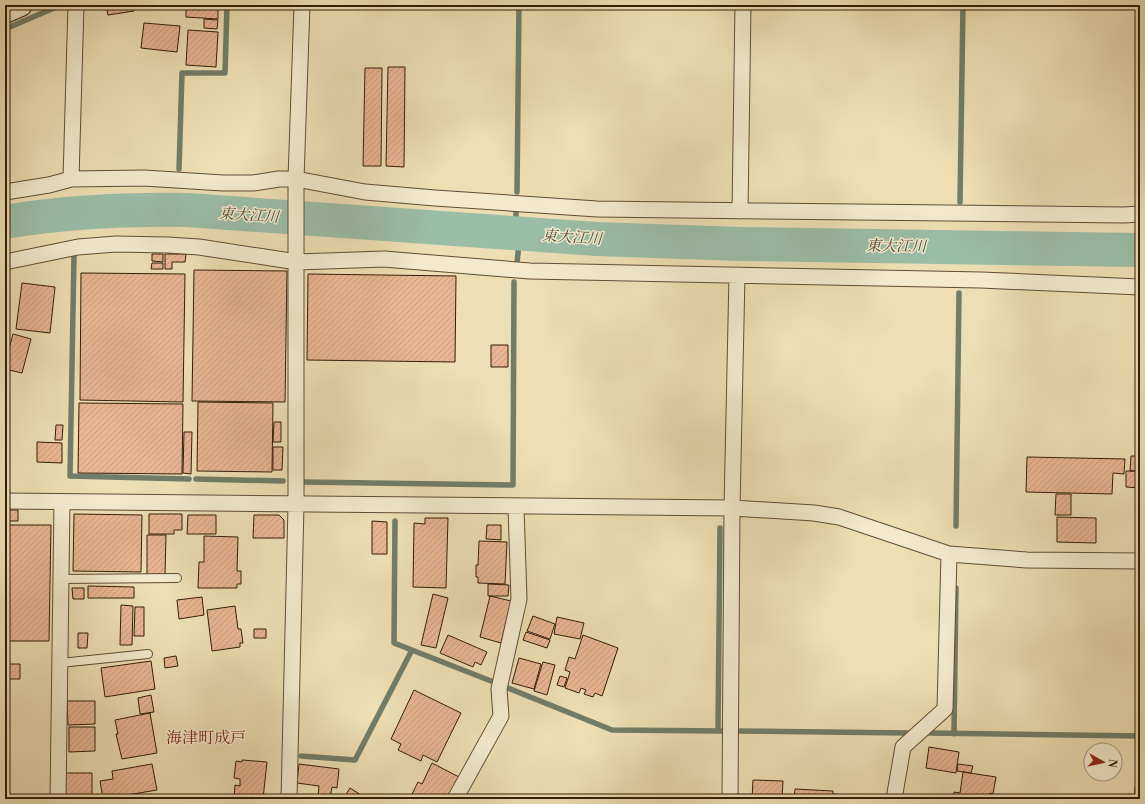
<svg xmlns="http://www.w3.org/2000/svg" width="1145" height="804" viewBox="0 0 1145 804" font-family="'Libre Bodoni','Noto Serif JP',serif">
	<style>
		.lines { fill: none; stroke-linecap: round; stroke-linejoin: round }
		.stream { stroke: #707d69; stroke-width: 5.5 }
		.river { stroke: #9abda7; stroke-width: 34 }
		.building { fill: url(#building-hatch); stroke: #321d0b }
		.lane-casing { stroke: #614d35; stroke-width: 10 }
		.street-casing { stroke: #614d35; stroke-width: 17 }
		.secondary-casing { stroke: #321d0b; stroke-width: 24 }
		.lane { stroke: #f3eace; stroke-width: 8 }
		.street { stroke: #f3eace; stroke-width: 15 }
		.secondary { stroke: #f3eace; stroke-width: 22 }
		.labels { text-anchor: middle; stroke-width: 3; stroke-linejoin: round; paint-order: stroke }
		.water-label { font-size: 15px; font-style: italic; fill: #514d3a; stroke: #f3eace }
		.quarter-label { font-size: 16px; fill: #7a1f14; stroke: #f3eace }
	</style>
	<defs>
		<pattern id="building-hatch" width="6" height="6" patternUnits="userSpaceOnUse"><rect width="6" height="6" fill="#e9b693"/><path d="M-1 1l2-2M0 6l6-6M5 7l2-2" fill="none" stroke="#c89c7d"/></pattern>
	</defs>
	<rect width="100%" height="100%" fill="#eddeb3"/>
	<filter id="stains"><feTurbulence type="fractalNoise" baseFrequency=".005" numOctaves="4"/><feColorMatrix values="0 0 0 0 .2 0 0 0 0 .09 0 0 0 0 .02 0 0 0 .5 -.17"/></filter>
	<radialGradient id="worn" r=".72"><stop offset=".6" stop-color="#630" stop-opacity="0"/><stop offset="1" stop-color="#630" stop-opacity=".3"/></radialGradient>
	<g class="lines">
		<path class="stream" d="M5,29L61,5
			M179,169L182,73H225L227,5
			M517,192L519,5
			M960,202L963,5
			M516,234V210
			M74,256L70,476L189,479
			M517,263L520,234
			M196,479L283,481
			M303,482L513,485L514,282
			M395,521L394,643L491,681
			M956,526L959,293
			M508,688L612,730L722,731
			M718,731L720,528
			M736,731L909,733
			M929,733L1140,736
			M954,734L956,588
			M301,756L355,760L412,650"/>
		<path class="river" d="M5,222C65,212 125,209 187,210L597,239L740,244L1140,250"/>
	</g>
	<path class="building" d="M106,5H133L134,11L108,15Z
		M186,5H218V19L186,17Z
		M204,19L218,20L217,29L204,28Z
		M144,23L180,26L177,52L141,48Z
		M188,30L218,32L216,67L186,65Z
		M388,67H405L404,167L386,166Z
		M365,68H382L381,166H363Z
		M152,254H163V262L152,261Z
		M165,254H186L185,262H172V269H165Z
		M152,263H163V269H151Z
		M194,270L287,271L285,402L192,401Z
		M81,273L185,274L183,402L80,400Z
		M308,274L456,276L455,362L307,360Z
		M22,283L55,287L50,333L16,329Z
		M13,334L31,339L22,373L5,369V364Z
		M491,345H508V367H491Z
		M198,402L273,403L272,472L197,471Z
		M79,403L183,404L182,474L78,473Z
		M274,422H281V442H273Z
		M56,425H63L62,440H55Z
		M184,432H192L191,474L183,473Z
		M37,442L62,443V463L37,462Z
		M273,447H283L282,470H273Z
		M1131,456H1140V471H1130Z
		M1027,457L1125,459L1124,474L1113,473L1112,494L1026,492Z
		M1126,471H1140V488L1126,487Z
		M1056,494H1071V515H1055Z
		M5,510H18V521H5Z
		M1136,510H1140V522H1136Z
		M74,514L142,515L141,572L73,571Z
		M149,514H182V530H174V534H149Z
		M188,515H216V534H187Z
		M254,515H279L284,520V538H253Z
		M1057,517L1096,518V543L1057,542Z
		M425,518H448L446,588L413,587L414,523L425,524Z
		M372,521L387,522V554H372Z
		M5,525H51L49,641H5Z
		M487,525H501V540L486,539Z
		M147,535H166L165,575H147Z
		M204,536L238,537L237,571H241V584H237V588H198L199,562H204Z
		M479,541L507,542L505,584L478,583V577H476V565H478Z
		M488,584L509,585L508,596H488Z
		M88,586L134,587V598H88Z
		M72,588H84V599H73Z
		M433,594L448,598L436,648L421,645Z
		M490,596L511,601L501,643L480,637Z
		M202,597L204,615L179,619L177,600Z
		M121,605L133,606L132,645H120Z
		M235,606L238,629H241L243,643H240V647L212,651L207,610Z
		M135,607H144V636H134Z
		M533,616L555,624L550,639L527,631Z
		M557,617L584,623L580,639L554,634Z
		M254,629H266V638H254Z
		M526,632L550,640L547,648L523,640Z
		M78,633H88L87,648H78Z
		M448,635L487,652L481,665L475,662L473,667L440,653Z
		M583,635L618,648L602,696L595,693L593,697L584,694L586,690L581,688L579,693L565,688L570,672L565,670L569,657L575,659Z
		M176,656L178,666L165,668L164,658Z
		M519,658L541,664L534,689L512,683Z
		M151,661L155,689L105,697L101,668Z
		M543,662L555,665L547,695L534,691Z
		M5,664H20V679H5Z
		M560,676L567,678L564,687L557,685Z
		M414,690L461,713L437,762L423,755L421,761L398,750L401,744L391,739Z
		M151,695L154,712L140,714L138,698Z
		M67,701H95V724L68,725Z
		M150,713L157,753L122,759L116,734H118L115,720Z
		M69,727H95V751L69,752Z
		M929,747L959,752L956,773L926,768Z
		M242,760L267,762L263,799H234L235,785L240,786V779L234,778L236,761L242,762Z
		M432,763L459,777L448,799H414L416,796L412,794L418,782L422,784Z
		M152,764L157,790L103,799L100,781L113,779L112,771Z
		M299,764L339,769L337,788L332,787L330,798L318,797L319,786L297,783Z
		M958,764L973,766L971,773L957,771Z
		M963,772L996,777L993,794L990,793L989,799H953L954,792L960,793Z
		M65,773H92V799H65Z
		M753,780L783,781L782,799H752Z
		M1135,787H1140V799H1135Z
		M350,788L361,795L359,799H343Z
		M795,789L833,791V794H837V799H794Z"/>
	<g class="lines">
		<defs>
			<path id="lane" d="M61,579L177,578
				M60,663L148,654"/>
			<path id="street" d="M76,5L71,179L144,178L223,183H253L279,179H296L365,192L435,198L597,209L1124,215L1140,214
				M5,192L49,185L71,179
				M740,211L743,5
				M5,262L78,247L116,244L168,245L199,247L297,262L384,259L530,271L981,280L1140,287
				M5,501L732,508L814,513L839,517L949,554L1027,560L1140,561
				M58,799L62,502
				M289,799L296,505V179L302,5
				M455,799L501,716L499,689L519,599L516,507
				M730,799L732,508L737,275
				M894,799L903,747L945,709L949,554"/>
			<path id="secondary" d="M5,12L21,5"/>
		</defs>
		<use href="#lane" class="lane-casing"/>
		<use href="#street" class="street-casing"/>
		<use href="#secondary" class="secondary-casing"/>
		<use href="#lane" class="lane"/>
		<use href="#street" class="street"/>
		<use href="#secondary" class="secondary"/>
	</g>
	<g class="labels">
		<g class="water-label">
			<text transform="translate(249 215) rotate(4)" y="5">東大江川</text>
			<text transform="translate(572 237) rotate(4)" y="5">東大江川</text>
			<text transform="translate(896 246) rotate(1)" y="5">東大江川</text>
		</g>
		<g class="quarter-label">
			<text x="206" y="743">海津町成戸</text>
		</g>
	</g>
	<rect width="1145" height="804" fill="none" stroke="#eddeb3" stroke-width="20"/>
	<rect x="6" y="6" width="1133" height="792" fill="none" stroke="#321d0b" stroke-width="2"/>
	<rect x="10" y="10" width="1125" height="784" fill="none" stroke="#321d0b"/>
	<g transform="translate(1103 762) rotate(98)"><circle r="19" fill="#f3eace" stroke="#a69880"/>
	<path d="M0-3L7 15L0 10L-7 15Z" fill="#8f2418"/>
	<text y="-6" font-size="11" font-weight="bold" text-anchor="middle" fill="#321d0b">N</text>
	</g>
	<rect width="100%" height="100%" filter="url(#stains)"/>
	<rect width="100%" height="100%" fill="url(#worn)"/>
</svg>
